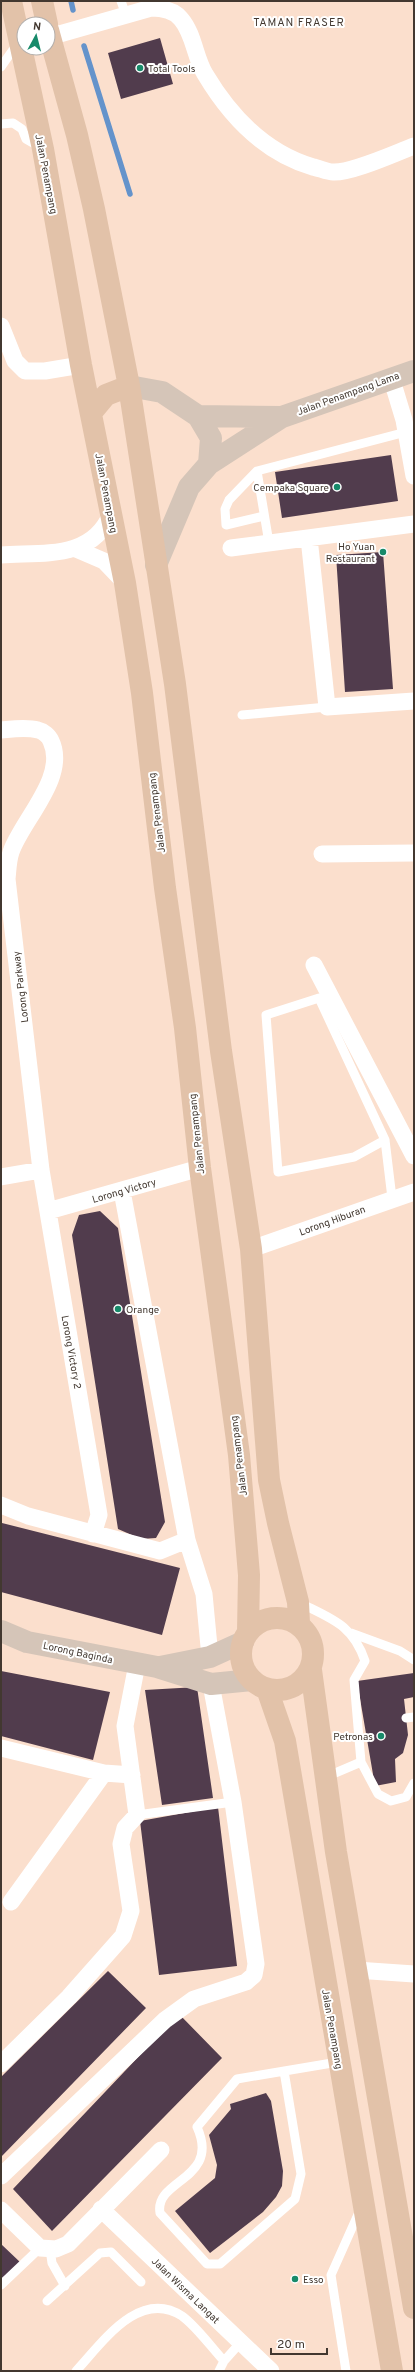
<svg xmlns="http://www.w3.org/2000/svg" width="415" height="2372" viewBox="0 0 415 2372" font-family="Overpass,sans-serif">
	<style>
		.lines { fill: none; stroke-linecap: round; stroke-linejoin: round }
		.stream { stroke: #6493cb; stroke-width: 5.5 }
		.building { fill: #513c4d }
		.lane { stroke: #fff; stroke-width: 9 }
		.street { stroke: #fff; stroke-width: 17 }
		.secondary { stroke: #d5c5b8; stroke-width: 22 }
		.primary { stroke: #e2c2a9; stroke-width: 22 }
		.poi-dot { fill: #178a6a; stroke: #fff; stroke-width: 1.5 }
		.labels { text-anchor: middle; stroke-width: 4; stroke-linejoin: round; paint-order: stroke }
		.poi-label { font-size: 10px; fill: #423830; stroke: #fff; text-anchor: start }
		.street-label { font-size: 10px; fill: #423830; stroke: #fff }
		.neighbourhood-label { font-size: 11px; letter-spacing: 1px; fill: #423830; stroke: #fff }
	</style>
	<rect width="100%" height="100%" fill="#fbdfcd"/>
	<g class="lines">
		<path class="stream" d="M71,1L73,10
			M84,46L130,194"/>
	</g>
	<path class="building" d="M160,38L173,84L121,99L108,53Z
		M391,455L398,501L282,518L275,472Z
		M383,552L393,689L345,692L336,555Z
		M100,1211L118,1228L165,1522L156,1538L141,1539L118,1529L72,1235L79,1215Z
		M2,1523L180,1568L162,1635L1,1592Z
		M1,1671L110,1692L93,1760L1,1736Z
		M414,1673V1697L404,1699L408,1735L403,1753L395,1759L396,1782L375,1786L357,1681Z
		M197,1687L213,1798L162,1805L145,1690Z
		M218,1807L237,1966L159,1975L140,1821Z
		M108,1971L146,2008L1,2157V2077Z
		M179,2014L222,2058L52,2231L13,2189Z
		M266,2093L271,2101L283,2171L282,2186L276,2197L263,2212L210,2253L175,2211L215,2178L217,2165L209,2135L231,2109L230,2104Z
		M1,2244L21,2263L1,2279Z"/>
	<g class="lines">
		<path class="lane" d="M121,1L126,15
			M1,67L17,44
			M1,124L13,123L22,129L26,139L40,147
			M257,471L229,500L225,509L226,525L264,516
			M269,543L257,471L406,432
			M242,715L327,707
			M319,998L385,1140L354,1157L278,1172L266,1015Z
			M385,1140L392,1198
			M300,1603C332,1619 353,1625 365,1661L354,1680L361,1762L326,1777
			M351,1633L400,1651L414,1660
			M406,1718L414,1717
			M361,1762L378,1794L391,1801L406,1797L414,1783
			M137,1815L233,1802
			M284,2071L301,2174L295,2199L220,2264H207L160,2213C154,2179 221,2180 197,2127L237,2079L338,2062
			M50,2249L52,2263L65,2286
			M1,2285L40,2248
			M47,2301L100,2253L111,2252L141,2282
			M76,2371C102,2343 139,2288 182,2316C196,2326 212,2348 224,2361
			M219,2371L224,2361L241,2342
			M346,2371L331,2275L360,2210"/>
		<path class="street" d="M49,37L151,8C161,8 174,10 181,19C194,34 195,58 205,74C230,116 265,153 313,167C319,168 327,172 333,172C352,173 395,153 414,146
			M1,326L15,361L25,371H45L81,365
			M391,377L404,420L414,476
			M309,538L327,707L414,701
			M231,548L414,524
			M76,549L104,561L125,583
			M1,555C43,552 92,560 111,514
			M1,730C13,729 26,727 38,730C43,731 49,736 51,741C68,777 22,820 11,852C8,861 8,870 7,879L41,1170L99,1515L93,1534
			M322,854L414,853
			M314,965L414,1156
			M1,1177L41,1170
			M122,1191L187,1540L204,1594L210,1657
			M48,1211L200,1168
			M251,1249L414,1192
			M1,1505L28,1516L160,1551L187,1540
			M1,1748L104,1773L132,1775
			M11,1902L104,1773
			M356,1970L414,1974
			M1,2064L69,1997L123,1936L131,1911L121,1844L125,1828L137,1815L125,1726L137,1664
			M1,2176L165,2020L194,1999L246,1982L254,1975L256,1964L233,1802L211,1684
			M101,2209L271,2371
			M1,2210L40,2248L56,2249L68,2244L161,2150"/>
		<path class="secondary" d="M129,386L162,392L198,416L282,417
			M198,416L211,438L209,464
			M156,565L189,487L209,464L282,417L414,371
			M1,1631L27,1642L157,1667L211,1684L252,1680
			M160,1667L210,1657L243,1642"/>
		<path class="primary" d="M11,1L43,149L81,365L125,583L142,693L165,888L185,1028L200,1168L239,1455L249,1575L248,1632
			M42,1L47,24
			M48,30L77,135L94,209L129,386L175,684L221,1051L251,1249L269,1480L278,1523L298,1602L299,1624
			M91,413L106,395L129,386
			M241 1654a36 36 0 1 1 72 0a36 36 0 1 1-72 0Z
			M311,1670L336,1852L414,2308
			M267,1689L285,1741L392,2371"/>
	</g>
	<g class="poi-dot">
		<circle cx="140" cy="68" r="4"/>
		<circle cx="337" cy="487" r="4"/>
		<circle cx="383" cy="552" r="4"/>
		<circle cx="118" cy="1309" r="4"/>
		<circle cx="381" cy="1736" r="4"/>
		<circle cx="295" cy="2279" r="4"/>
	</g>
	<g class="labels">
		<g class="poi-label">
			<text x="148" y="72">Total Tools</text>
			<text x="329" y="491" text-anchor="end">Cempaka Square</text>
			<text x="375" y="550" text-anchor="end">Ho Yuan<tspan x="375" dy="12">Restaurant</tspan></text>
			<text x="126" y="1313">Orange</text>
			<text x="373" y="1740" text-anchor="end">Petronas</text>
			<text x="303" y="2283">Esso</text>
		</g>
		<g class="street-label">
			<text transform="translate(47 174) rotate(79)" y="4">Jalan Penampang</text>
			<text transform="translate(348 393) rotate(-20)" y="4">Jalan Penampang Lama</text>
			<text transform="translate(107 493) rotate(79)" y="4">Jalan Penampang</text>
			<text transform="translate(156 813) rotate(-97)" y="4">Jalan Penampang</text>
			<text transform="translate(20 987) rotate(-97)" y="4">Lorong Parkway</text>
			<text transform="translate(196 1134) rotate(-96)" y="4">Jalan Penampang</text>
			<text transform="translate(124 1190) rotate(-16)" y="4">Lorong Victory</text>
			<text transform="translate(332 1220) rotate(-20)" y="4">Lorong Hiburan</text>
			<text transform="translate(72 1352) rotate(80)" y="4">Lorong Victory 2</text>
			<text transform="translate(238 1456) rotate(-97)" y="4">Jalan Penampang</text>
			<text transform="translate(78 1652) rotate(12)" y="4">Lorong Baginda</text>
			<text transform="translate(333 2029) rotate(80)" y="4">Jalan Penampang</text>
			<text transform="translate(186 2290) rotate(44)" y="4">Jalan Wisma Langat</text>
		</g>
		<g class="neighbourhood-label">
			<text x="299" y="26">TAMAN FRASER</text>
		</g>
	</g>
	<rect width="415" height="2372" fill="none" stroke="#423830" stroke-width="4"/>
	<g transform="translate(36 36) rotate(7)"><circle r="19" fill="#ffffff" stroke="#b3afac"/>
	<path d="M0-3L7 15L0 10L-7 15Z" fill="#178a6a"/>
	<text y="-6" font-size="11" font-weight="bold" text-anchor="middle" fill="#423830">N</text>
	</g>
	<path d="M271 2348v6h56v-6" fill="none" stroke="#423830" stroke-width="2"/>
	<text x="277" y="2348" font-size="12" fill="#423830" stroke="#ffffff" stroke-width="3" paint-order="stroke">20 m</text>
</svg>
